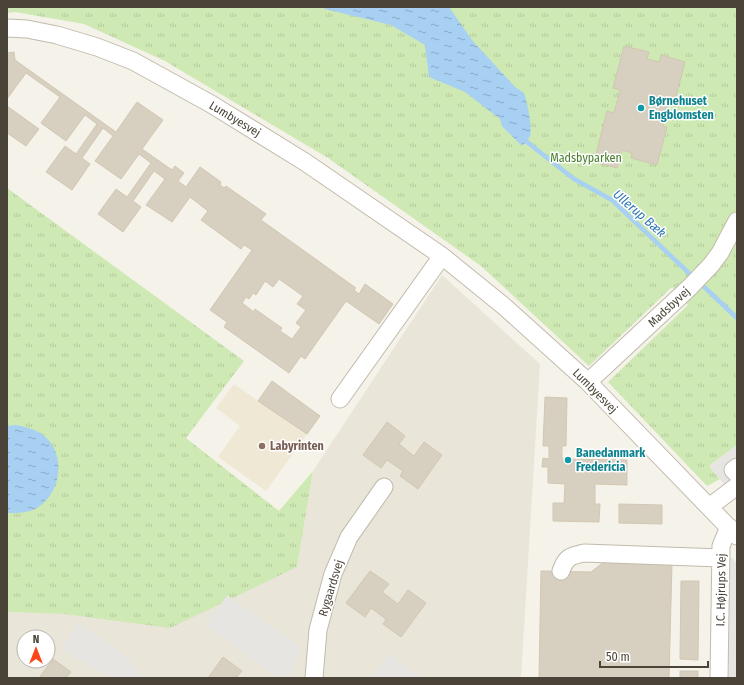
<svg xmlns="http://www.w3.org/2000/svg" width="744" height="685" viewBox="0 0 744 685" font-family="'Fira Sans Condensed',sans-serif">
	<style>
		.residential { fill: #e9e5d8; fill-rule: evenodd }
		.education { fill: #eee8d4 }
		.park { fill: url(#park-tufts) }
		.parking { fill: #e7e5e2 }
		.water { fill: url(#water-ripples) }
		.lines { fill: none; stroke-linecap: round; stroke-linejoin: round }
		.stream { stroke: #a7d0f2; stroke-width: 4.5 }
		.building { fill: #d7cfbf; stroke: #d2c7b2; fill-rule: evenodd }
		.minor-casing { stroke: #c1bbac; stroke-width: 19 }
		.minor { stroke: #fff; stroke-width: 17 }
		.culture-dot { fill: #0f9aa8; stroke: #fff; stroke-width: 1.5 }
		.education-dot { fill: #8d6e63; stroke: #fff; stroke-width: 1.5 }
		.labels { text-anchor: middle; stroke-width: 3; stroke-linejoin: round; paint-order: stroke }
		.culture-label { font-size: 12px; font-weight: bold; fill: #0d838f; stroke: #fff; text-anchor: start }
		.street-label { font-size: 12px; fill: #4a4338; stroke: #fff }
		.park-label { font-size: 12px; fill: #457d29; stroke: #fff }
		.education-label { font-size: 12px; font-weight: bold; fill: #785e54; stroke: #fff; text-anchor: start }
		.water-label { font-size: 13px; font-style: italic; fill: #2e78b8; stroke: #fff }
	</style>
	<defs>
		<pattern id="park-tufts" width="24" height="20" patternUnits="userSpaceOnUse"><rect width="24" height="20" fill="#cee9b3"/><path d="M3 7l-1-3M5 7V3M7 7l1-3M15 17l-1-3M17 17v-4M19 17l1-3" fill="none" stroke="#b2c99b"/></pattern>
		<pattern id="water-ripples" width="26" height="14" patternUnits="userSpaceOnUse"><rect width="26" height="14" fill="#a7d0f2"/><path d="M2 4q2-2 4 0t4 0M15 11q2-2 4 0t4 0" fill="none" stroke="#8aaac5"/></pattern>
	</defs>
	<rect width="100%" height="100%" fill="#f5f2ea"/>
	<path class="residential" d="M442,275L540,364L521,678H7V612L65,614L297,567L313,471ZM24,637H48V661H24Z"/>
	<path class="education" d="M272,381L320,416L266,491L218,457L240,426L216,408L234,384L258,401Z"/>
	<path class="park" d="M7,7H737V445L709,466L720,479L707,486L608,382L688,305L672,287L589,366L481,266L328,158L165,61L84,24L15,12L7,13Z
		M7,188L244,361L186,438L279,511L313,471L297,567L170,628L65,614L7,612Z"/>
	<path class="parking" d="M737,445V500L709,466Z
		M728,554L737,563V678H726Z
		M227,595L301,648L290,678H278L206,626Z
		M78,623L131,659L130,663L137,669L143,678H111L61,649Z
		M389,654L424,678H370Z"/>
	<path class="water" d="M323,7H449L472,40L515,87L524,93C527,101 533,128 530,136C528,140 525,143 522,146L502,126L500,119L465,92L429,77L425,45L391,25L325,9Z
		M16,425C26,427 34,429 42,434C67,453 62,492 37,508C28,513 17,513 7,513V426Z"/>
	<g class="lines">
		<path class="stream" d="M524,137L527,142L574,179L612,200L694,278
			M700,283L737,318"/>
	</g>
	<path class="building" d="M624,46L649,52L647,59L659,62L661,55L685,62L674,104L669,103L663,126L667,127L657,165L631,158L632,153L622,150L617,168L594,162L607,111L614,113L620,90L613,88Z
		M14,52L15,60L116,132L137,102L163,120L142,149L172,170L175,166L184,173L178,181L186,187L200,167L221,182L220,185L224,188L226,186L266,214L261,220L356,288L354,290L359,294L365,284L393,304L379,324L346,301L305,359L301,356L289,373L224,327L227,322L210,310L252,250L244,245L241,249L201,220L208,211L190,197L172,222L146,205L165,179L154,171L133,201L141,207L123,232L98,214L116,189L127,197L151,163L139,154L121,179L95,161L113,136L103,128L82,158L90,164L72,190L46,172L65,146L76,154L97,124L85,115L66,141L41,123L60,97L26,73L7,99V53ZM279,279L303,296L297,304L306,310L296,323L301,327L292,339L280,331L282,328L255,309L254,312L242,303L246,297L249,299L253,293L256,295L265,281L273,287Z
		M7,106L39,129L26,146L7,133Z
		M272,381L320,416L307,434L258,401Z
		M545,397L567,398L566,446H562V459L627,460V485L595,484V504H600L599,522L553,521V503H564L565,484L548,483V467H542L543,458L549,459V446H543Z
		M387,422L405,436L399,444L414,456L424,442L442,455L418,489L400,476L403,471L387,460L381,468L363,455Z
		M619,504L662,505V524L619,523Z
		M605,561L672,563L669,678H539L541,571L591,572Z
		M370,571L389,584L382,592L398,604L408,590L426,603L401,637L383,624L386,619L371,608L365,617L346,603Z
		M681,581H699L698,660L680,659Z
		M223,657L242,671L236,678H208Z
		M53,659L71,672L66,678H39Z
		M680,671H698V678H680Z"/>
	<g class="lines">
		<defs>
			<path id="minor" d="M7,28L27,29L57,35L97,47L133,61L211,104L305,162L442,256L506,308L588,382L737,536
				M588,382L690,287L711,265L720,253L737,221
				M340,399L442,256
				M737,467L733,470L737,474
				M709,507L737,486
				M561,571C566,557 570,556 584,553L721,558
				M314,678L318,630L333,574L349,537L384,487
				M719,678L721,546L729,527"/>
		</defs>
		<use href="#minor" class="minor-casing"/>
		<use href="#minor" class="minor"/>
	</g>
	<g class="culture-dot">
		<circle cx="641" cy="108" r="4"/>
		<circle cx="568" cy="460" r="4"/>
	</g>
	<circle class="education-dot" cx="262" cy="446" r="4"/>
	<g class="labels">
		<g class="culture-label">
			<text x="649" y="105">Børnehuset<tspan x="649" dy="14">Engblomsten</tspan></text>
			<text x="576" y="457">Banedanmark<tspan x="576" dy="14">Fredericia</tspan></text>
		</g>
		<g class="street-label">
			<text transform="translate(235 119) rotate(31)" y="4">Lumbyesvej</text>
			<text transform="translate(669 307) rotate(-43)" y="4">Madsbyvej</text>
			<text transform="translate(595 391) rotate(45)" y="4">Lumbyesvej</text>
			<text transform="translate(331 588) rotate(-73)" y="4">Rygaardsvej</text>
			<text transform="translate(721 590) rotate(-89)" y="4">I.C. Højrups Vej</text>
		</g>
		<g class="park-label">
			<text x="586" y="162">Madsbyparken</text>
		</g>
		<g class="education-label">
			<text x="270" y="450">Labyrinten</text>
		</g>
		<g class="water-label">
			<text transform="translate(640 213) rotate(41)" y="5">Ullerup Bæk</text>
		</g>
	</g>
	<rect width="744" height="685" fill="none" stroke="#4a4338" stroke-width="16"/>
	<g transform="translate(36 649)"><circle r="19" fill="#ffffff" stroke="#b7b4af"/>
	<path d="M0-3L7 15L0 10L-7 15Z" fill="#fc461a"/>
	<text y="-6" font-size="11" font-weight="bold" text-anchor="middle" fill="#4a4338">N</text>
	</g>
	<path d="M600 661v6h108v-6" fill="none" stroke="#4a4338" stroke-width="2"/>
	<text x="606" y="661" font-size="12" fill="#4a4338" stroke="#ffffff" stroke-width="3" paint-order="stroke">50 m</text>
</svg>
